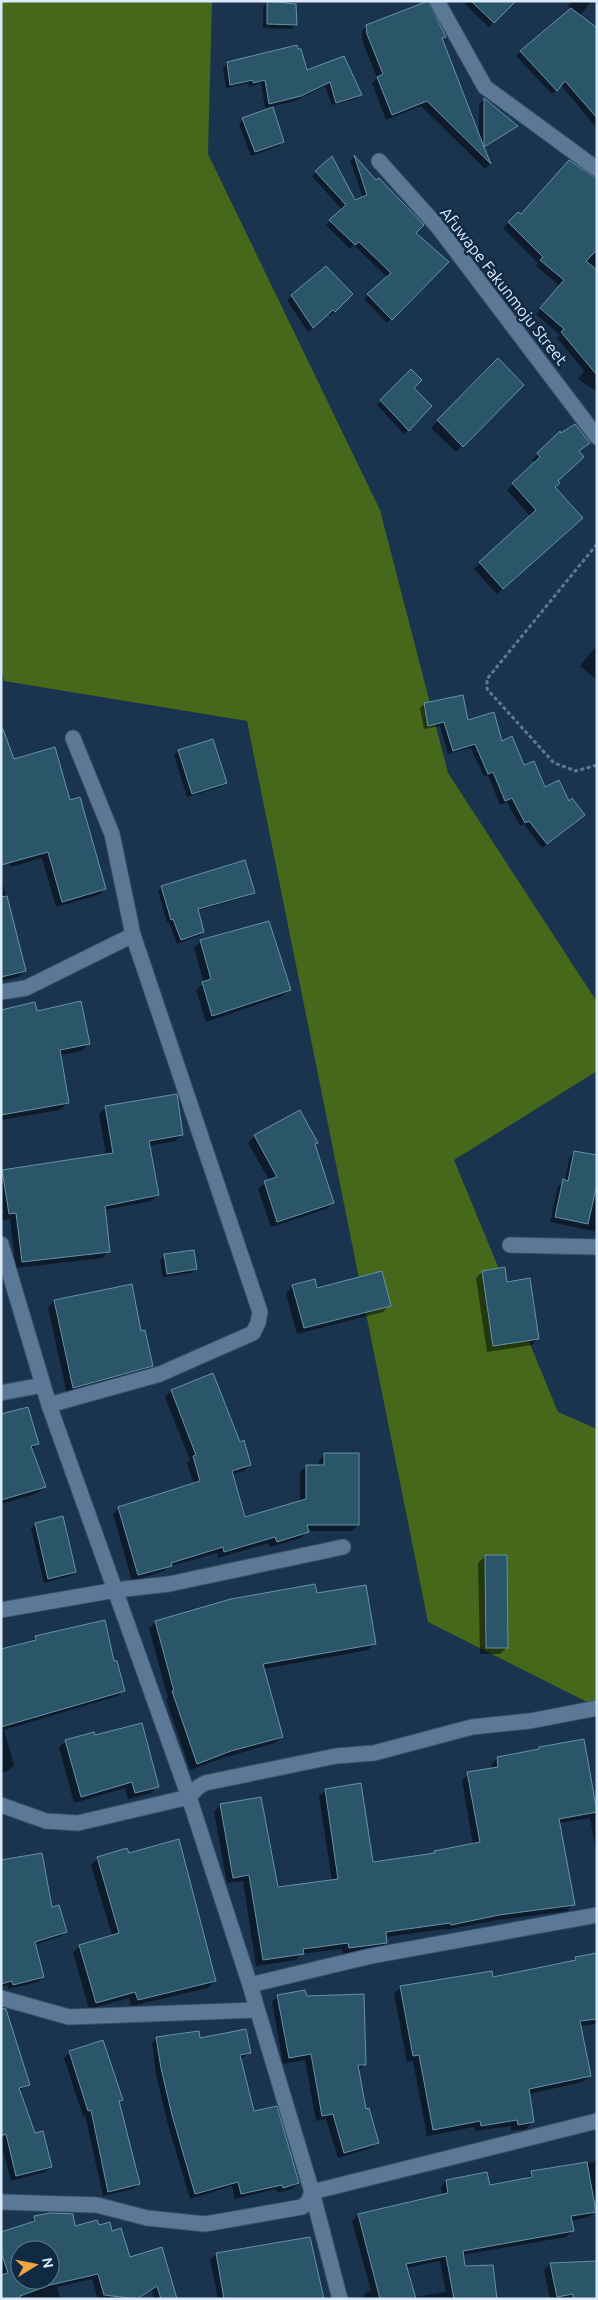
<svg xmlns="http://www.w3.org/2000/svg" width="598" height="2300" viewBox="0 0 598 2300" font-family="Ubuntu,sans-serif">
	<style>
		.forest { fill: #45681b }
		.shadow { fill: #0007; fill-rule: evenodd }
		.building { fill: #2b566a; stroke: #6692a8; fill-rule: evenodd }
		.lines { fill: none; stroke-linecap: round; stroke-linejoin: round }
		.minor-casing { stroke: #3a5168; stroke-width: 17 }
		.path { stroke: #61778e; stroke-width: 3; stroke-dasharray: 4 2.5; stroke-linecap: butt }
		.minor { stroke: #5c7897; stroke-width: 15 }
		.labels { text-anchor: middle; stroke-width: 5; stroke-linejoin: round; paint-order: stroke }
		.street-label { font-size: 16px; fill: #dbebfc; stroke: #102a44 }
	</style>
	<rect width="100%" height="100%" fill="#1a344f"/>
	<path class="forest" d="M1,1H212L208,154L380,510L448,773L597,1002V1071L454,1160L558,1412L597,1429V1707L428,1622L247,721L4,681L1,665Z"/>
	<path class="shadow" d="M268,1H296V25L291,29L263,28V7Z
		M468,1H515L489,27L465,4Z
		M573,1H592L579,16L597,29V129L561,85L552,94L516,56L572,9L568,6Z
		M367,26L479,137V104L484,100L516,126L483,148L490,164L485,169L421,106L386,120L372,83L377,78L362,40V31Z
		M343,57L361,95L356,99L332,105L325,86L295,101L265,108L261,83L249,87V83L226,88L223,68L227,63L306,72Z
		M243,119L283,142L279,146L251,156L239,124Z
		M354,157L376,182L415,233L447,263L387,323L364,299L388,278L354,245L350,249L326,225L342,210L312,176L332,158L354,202L363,198L350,160Z
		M597,180V392L578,379L584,371L557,338L560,335L536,314L560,286L536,266L538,263L503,228L518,213L520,215Z
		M326,268L352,294L330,316L328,313L308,332L287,300Z
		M498,360L522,385L456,452L431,428Z
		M411,371L412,388L430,406L404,434L377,405Z
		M560,433L586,445L578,452L554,487L576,523L497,594L474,569L531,517L507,490L536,463L532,460Z
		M597,645V680L580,666Z
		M424,704L467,722L502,742L545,789L569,803L579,819L542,848L524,824L520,826L507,802L500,805L488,775L484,777L471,748L448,754L440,726L424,729L420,708Z
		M1,727L13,760L69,801L105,889L99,895L56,907L42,858L10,867L1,834Z
		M212,740L225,782L221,787L187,797L174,755L178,751Z
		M1,877L24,971L18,977L1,981Z
		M162,887L253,892L249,896L197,911L203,932L199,936L177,944L169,922L167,923L158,891Z
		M201,941L289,990L282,996L206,1022L196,990L204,983L194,948Z
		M1,1012L36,1013L89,1043L82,1051L60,1055L68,1103L60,1110L1,1120Z
		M106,1108L182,1135L175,1141L148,1146L158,1194L151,1201L104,1210L109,1251L102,1258L16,1268L10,1219L2,1220L1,1214V1172L106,1155L99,1114Z
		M255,1136L317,1142L314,1145L333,1203L326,1209L271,1227L258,1189L269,1180L248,1143Z
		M574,1152L597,1156V1232L550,1222L558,1186L565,1181L569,1158Z
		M165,1256L195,1269L191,1273L163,1277L160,1260Z
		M482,1272L538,1338L532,1345L487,1352L476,1278Z
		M293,1286L316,1290L389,1305L383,1312L297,1334L286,1293Z
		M54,1301L140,1333L151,1366L145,1373L67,1394L48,1308Z
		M171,1391L239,1443L250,1465L244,1471L231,1474L244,1518L300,1502V1472L307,1466H319V1460L325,1454L358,1525L352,1531H308L301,1538L270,1547L269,1543L218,1558L217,1553L168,1567L164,1571L132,1581L113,1514L119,1508L194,1484L187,1463L190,1460L165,1397Z
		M1,1416L37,1444L31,1450L44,1487L38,1493L1,1504Z
		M36,1524L75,1572L70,1576L44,1583L31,1528Z
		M485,1556L507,1647L500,1654H480L478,1563Z
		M316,1595L375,1643L368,1650L263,1669L282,1737L275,1743L223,1758L190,1770L166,1699L168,1698L149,1629L155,1622Z
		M36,1637L113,1663L124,1690L118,1696L4,1730L14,1765L8,1771L1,1773V1651L29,1643Z
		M94,1736L157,1787L151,1793L128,1799L125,1788L74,1803L59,1747L66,1741Z
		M539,1748L594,1802L597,1800V1858L590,1818L559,1823L573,1904L567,1911L492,1921L444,1930V1929L385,1937L386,1943L380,1949L343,1954L342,1949L301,1954L296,1960L256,1966L243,1881L227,1883L214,1812L220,1805L260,1798L277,1888L332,1881L319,1796L326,1790L372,1863L433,1855L435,1852L473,1844L462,1780L468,1774L492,1769L491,1765L497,1758L536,1751Z
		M127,1850L215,1981L208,1988L131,2006L129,1998L89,2009L73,1952L80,1946L112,1935L91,1865L97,1859Z
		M1,1861L51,1908L66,1931L61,1936L34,1945L43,1977L38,1982L8,1989L7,1985L1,1987Z
		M597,1955V2024L580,2026L590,2076L583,2082L529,2094L532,2122L526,2129L511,2131V2126L475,2131L474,2127L427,2136L413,2061L407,2062L394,1994L401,1987L492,1979L571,1963L576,1958Z
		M278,1996L364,2065L358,2071L365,2110L378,2142L372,2148L338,2158L326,2119L316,2121L305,2060L283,2064L272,2002Z
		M1,2024L28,2085L19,2091L34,2134L51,2167L45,2172L11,2181L1,2142Z
		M157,2038L198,2039L250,2053L240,2059L253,2112L298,2183L292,2189L277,2193L276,2189L235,2199L232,2186L190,2199L167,2121L156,2074L152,2043Z
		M70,2052L121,2099L118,2102L139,2184L133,2189L103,2196L85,2115L83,2116L64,2058Z
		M597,2157V2201H593L595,2212L589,2217L570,2221L572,2231L566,2237L462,2255L464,2267L496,2299H361L367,2292L371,2291L352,2221L358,2215L442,2196L441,2187L446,2181L489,2187L526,2178L532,2173L594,2162ZM440,2261L446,2292L414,2297L406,2268Z
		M35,2217L74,2228L98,2227L112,2232L129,2258L175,2299H154L152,2290L138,2299H98L92,2279L57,2287L60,2299H1V2233L29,2224ZM20,2250H50V2280H20Z
		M309,2238L323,2299H218L210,2260L216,2254Z
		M597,2262V2299H550L544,2270L550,2264Z"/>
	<path class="building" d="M267,1L296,4L297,25L267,24Z
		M428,1L446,37L442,38L484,147V98L518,126L484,147L491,164L427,101L392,115L377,77L383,74L367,34L366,25Z
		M471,1H516L494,23Z
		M571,8L597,28V118L565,81L557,91L520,51Z
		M297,45L298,49H301L307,70L344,56L362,95L336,103L330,82L301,96L269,104L265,80L253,83V80L230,85L227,62Z
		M273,107L284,142L255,152L242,118Z
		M354,155L376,180L379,178L424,225L416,233L449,262L392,320L367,294L391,273L359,242L355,245L329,220L346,205L315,171L332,156L355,200L367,195Z
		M569,160L597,179V250L586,261L597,270V375L561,332L564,329L540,308L564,280L540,260L543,257L508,222L518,212L521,214Z
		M326,266L353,294L335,312L333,310L313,328L291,295Z
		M498,358L524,385L463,447L437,420Z
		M411,369L422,380L414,388L432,406L409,431L380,400Z
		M575,424L590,443L579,451L584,457L558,481L560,483L555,487L583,518L503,589L479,562L536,510L512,483L540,457L537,453L560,431L561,433Z
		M463,695L468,720L494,712L502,741L512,736L524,765L534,761L545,787L559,780L569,801L572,798L585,815L547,844L529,821L525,823L512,798L505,801L493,772L488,774L475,744L453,751L444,722L428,726L424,703Z
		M1,729H3L14,759L55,747L70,800L80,797L106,889L62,902L48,852L1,865Z
		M213,739L227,783L192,794L178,750Z
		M245,860L255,893L198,909L204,932L181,940L173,919L171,920L161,886Z
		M7,896L26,971L1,977V897Z
		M269,921L291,990L212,1016L202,982L211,979L200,940Z
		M81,1001L90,1044L60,1050L69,1103L1,1115V1010L35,1002L37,1011Z
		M177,1094L183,1135L149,1141L159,1195L105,1206L110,1252L22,1262L16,1213L9,1214L2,1170L113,1153L105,1106Z
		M300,1110L318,1143L315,1144L334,1203L277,1222L264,1181L277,1177L254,1135Z
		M574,1151L597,1155V1184L588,1224L555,1217L563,1179L568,1181Z
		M194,1250L197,1269L167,1274L164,1254Z
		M505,1267L507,1282L530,1278L539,1339L493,1346L482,1271Z
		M382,1271L391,1306L304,1328L292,1285L315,1279L317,1288Z
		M132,1284L141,1331L145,1330L153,1366L73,1388L54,1300Z
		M213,1373L240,1442L244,1440L251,1465L232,1471L245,1517L306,1499V1465H324V1453H359V1525H307L309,1532L277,1542L275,1537L224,1552L223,1547L171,1563L172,1566L138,1575L118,1507L200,1481L193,1456L196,1455L171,1390Z
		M28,1407L39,1444L31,1446L46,1487L1,1500V1414Z
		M63,1516L76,1572L48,1579L35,1523Z
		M485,1555H507L508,1648H486Z
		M315,1584L317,1593L366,1585L376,1644L263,1664L283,1737L231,1751L197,1764L172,1691H174L155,1621L231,1599Z
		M105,1620L114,1661H117L125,1691L1,1727V1649L36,1640L35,1636Z
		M142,1723L159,1787L135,1793L132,1782L81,1797L65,1740L94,1732L95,1735Z
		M584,1739L597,1812L559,1819L575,1905L499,1915L451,1925L450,1923L386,1932L387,1943L349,1948L348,1943L303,1949L304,1954L263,1960L249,1875L233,1878L220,1804L261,1797L278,1887L338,1879L325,1789L361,1783L373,1862L435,1853L434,1851L480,1842L467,1772L498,1767L497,1757L539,1749V1747Z
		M179,1839L216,1981L138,2000L135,1992L96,2003L79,1945L119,1933L97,1857L127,1848L129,1853Z
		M42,1853L52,1907L59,1905L67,1932L35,1942L44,1977L13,1985L12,1981L1,1984V1860Z
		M597,1953V2019L580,2021L591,2076L529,2089L534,2122L518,2125L517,2120L481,2126L480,2121L433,2130L419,2055L413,2056L400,1986L492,1971L493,1977L576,1960L575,1957Z
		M305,1990L307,1996L364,1994L366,2065H358L366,2109L369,2108L379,2143L344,2153L333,2114L322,2116L311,2054L289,2058L277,1995Z
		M1,2008L6,2009L30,2085L19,2088L35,2133L43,2131L52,2167L16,2176L6,2134L1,2136Z
		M246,2029L251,2053L240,2055L254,2111L277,2106L299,2183L283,2188L282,2185L241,2194L238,2182L195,2194L172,2115L161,2068L156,2037L199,2031L200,2038Z
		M103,2040L123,2100L119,2101L140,2184L108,2192L91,2110L88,2111L69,2051Z
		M587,2162L596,2212L571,2216L574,2231L463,2251L465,2266L493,2265L497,2299H454L446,2256L406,2264L416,2299H380L358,2214L448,2193L446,2180L487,2172L490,2185L532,2177L531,2171Z
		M50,2213L73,2214L75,2226L97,2220L99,2225L110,2222L112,2231L121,2228L130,2257L162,2247L177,2299H161L157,2286L137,2299L104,2295L98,2274L50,2285L20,2296V2299H1V2275L8,2273L1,2252V2232L35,2221L34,2216ZM20,2250H50V2280H20Z
		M310,2237L324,2299H224L216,2253Z
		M597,2261V2299H573V2294L557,2297L550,2263Z"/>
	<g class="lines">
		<defs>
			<path id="minor" d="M437,1L485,87L597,169
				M379,161L438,227L597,437
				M1,992L26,988L133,935
				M1,1244L49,1405L189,1797L250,1985L312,2192L340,2299
				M510,1245L597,1247
				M1,1393L43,1385
				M49,1405L160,1374L253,1333L258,1323L260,1312L133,935L112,834L73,738
				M1,1610L116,1590L169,1584L343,1547
				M1,1805L46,1821L78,1823L189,1797L197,1788L205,1783L336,1756L374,1753L472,1727L530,1721L597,1708
				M250,1985L371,1956L597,1915
				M1,1998L69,2017L257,2010
				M1,2202L97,2205L147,2218L205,2224L302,2207L308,2202L312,2192L597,2121"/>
		</defs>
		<use href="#minor" class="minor-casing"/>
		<path class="path" d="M597,544L487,679V689L554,763L576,771L597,765"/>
		<use href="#minor" class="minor"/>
	</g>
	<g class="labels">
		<g class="street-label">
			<text transform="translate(504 286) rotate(52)" y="6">Afuwape Fakunmoju Street</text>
		</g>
	</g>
	<rect width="598" height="2300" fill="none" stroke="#dbebfc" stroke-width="5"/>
	<g transform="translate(35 2265) rotate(80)"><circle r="24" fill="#102a44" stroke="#61778e"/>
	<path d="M0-4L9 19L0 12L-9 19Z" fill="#f1a63f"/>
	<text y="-8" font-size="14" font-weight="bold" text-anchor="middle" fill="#dbebfc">N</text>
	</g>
</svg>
